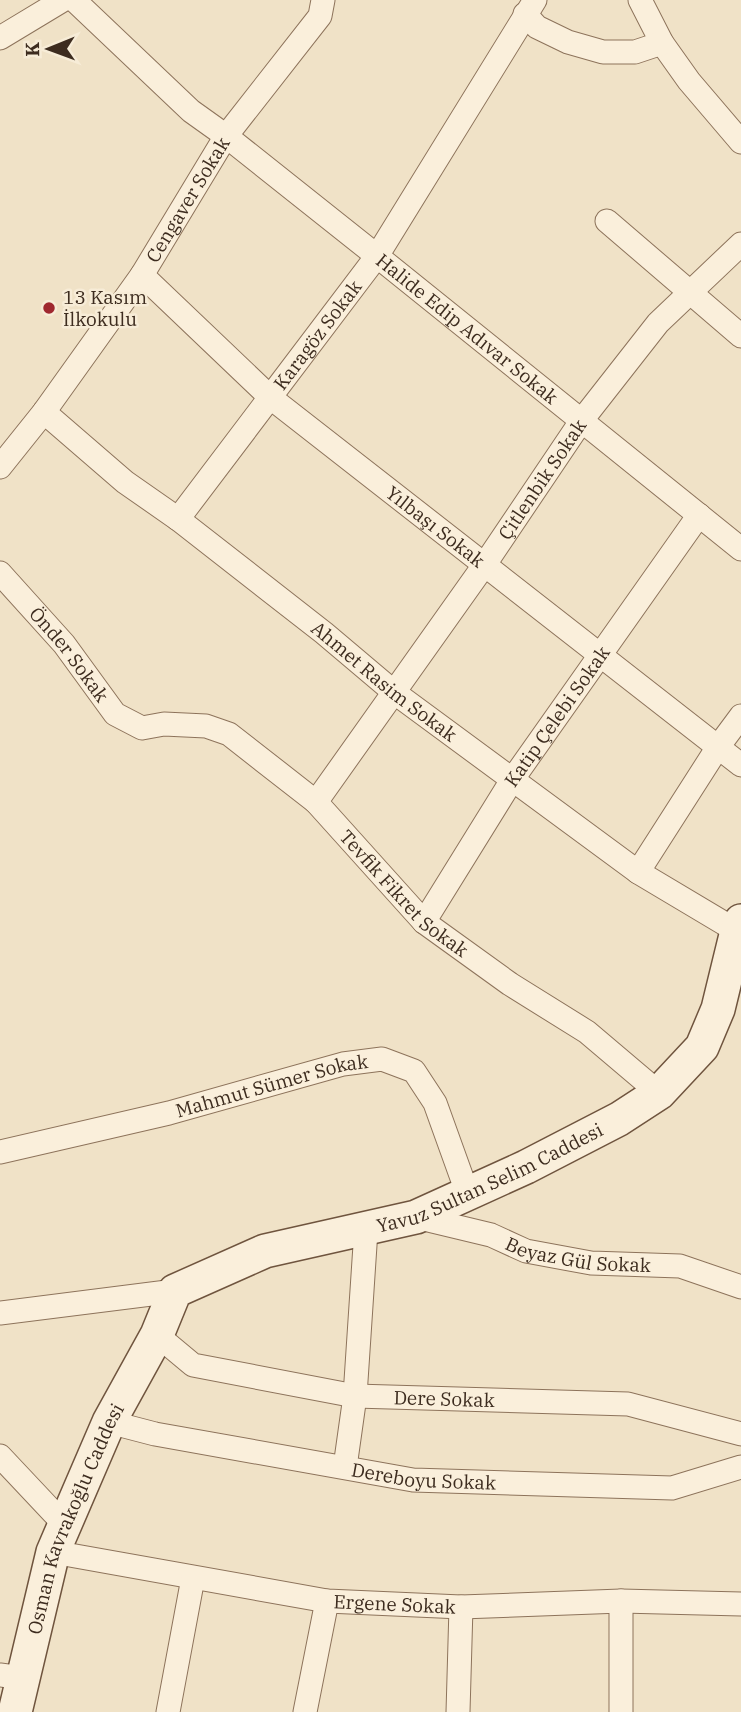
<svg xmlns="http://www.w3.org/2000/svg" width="741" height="1712" viewBox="0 0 741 1712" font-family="'IBM Plex Serif',serif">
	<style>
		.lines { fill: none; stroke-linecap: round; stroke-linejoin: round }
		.street-casing { stroke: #8d735b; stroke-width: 25 }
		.secondary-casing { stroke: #6f543e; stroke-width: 36 }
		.street { stroke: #faefdb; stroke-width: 23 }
		.secondary { stroke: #faefdb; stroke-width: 33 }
		.poi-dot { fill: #9f282f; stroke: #f7ecd7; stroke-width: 2.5 }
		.labels { text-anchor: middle; stroke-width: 5; stroke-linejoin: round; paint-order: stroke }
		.street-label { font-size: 19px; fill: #3d2c1f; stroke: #f7ecd7 }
		.poi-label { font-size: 19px; fill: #3d2c1f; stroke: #f7ecd7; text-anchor: start }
	</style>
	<rect width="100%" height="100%" fill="#f0e2c7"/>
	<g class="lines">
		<defs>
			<g id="street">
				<path id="s1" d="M74,0L191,111L226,136L377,256L741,549"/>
				<path d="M640,0L662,43L689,81L741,142"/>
				<path d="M525,14L537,27L568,42L603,52H635L662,43"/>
				<path d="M0,38L63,0"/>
				<path d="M607,221L741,336"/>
				<path id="s2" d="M142,275L271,398L741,765"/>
				<path id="s3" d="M44,412L125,482L178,519L324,633L395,693L638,872L737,931"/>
				<path id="s4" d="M0,467L44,412L142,275L226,136L320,16L323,0"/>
				<path id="s5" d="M178,519L377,256L535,0"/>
				<path id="s6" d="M0,573L64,644L115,714L142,728L164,724L206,726L229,734L316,802L424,922L510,984L587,1032L659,1093"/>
				<path id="s7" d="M316,802L485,564L582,420L658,323L741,244"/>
				<path d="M638,872L718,747L741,716"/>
				<path id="s8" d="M424,922L512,780L699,515"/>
				<path id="s9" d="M0,1152L169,1113L343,1064L382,1059L414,1071L435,1103L467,1192"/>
				<path id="s10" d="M416,1217L491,1235L526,1251L591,1263L680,1266L741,1287"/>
				<path d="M0,1313L175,1291"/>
				<path id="s11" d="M157,1335L193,1365L355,1396L628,1404L741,1434"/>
				<path id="s12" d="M109,1422L155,1434L413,1480L672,1488L741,1467"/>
				<path d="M0,1456L64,1524"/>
				<path d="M345,1467L355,1396L366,1230"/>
				<path id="s13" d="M53,1552L327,1601L461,1607L621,1601L741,1604"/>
				<path d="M621,1601V1712"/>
				<path d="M0,1675L23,1678"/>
				<path d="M168,1712L193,1578"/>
				<path d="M305,1712L327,1601"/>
				<path d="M458,1712L461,1607"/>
			</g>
			<g id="secondary">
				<path id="s14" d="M15,1712L53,1552L109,1422L157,1335L175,1291L265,1251L416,1217L526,1167L619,1119L659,1093L702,1047L718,1009L737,931L741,921"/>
			</g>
		</defs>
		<use href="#street" class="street-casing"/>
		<use href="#secondary" class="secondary-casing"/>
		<use href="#street" class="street"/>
		<use href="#secondary" class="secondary"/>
	</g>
	<circle class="poi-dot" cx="49" cy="308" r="7"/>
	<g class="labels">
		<g class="street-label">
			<text dy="7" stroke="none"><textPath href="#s4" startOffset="327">Cengaver Sokak</textPath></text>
			<text dy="7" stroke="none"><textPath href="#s1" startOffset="513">Halide Edip Adıvar Sokak</textPath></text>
			<text dy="7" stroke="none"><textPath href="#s5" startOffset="231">Karagöz Sokak</textPath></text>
			<text dy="7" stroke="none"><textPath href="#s7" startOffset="394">Çitlenbik Sokak</textPath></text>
			<text dy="7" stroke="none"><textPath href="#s2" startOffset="387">Yılbaşı Sokak</textPath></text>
			<text dy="7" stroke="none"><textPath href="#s6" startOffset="107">Önder Sokak</textPath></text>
			<text dy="7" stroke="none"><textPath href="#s3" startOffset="434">Ahmet Rasim Sokak</textPath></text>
			<text dy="7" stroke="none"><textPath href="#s8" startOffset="245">Katip Çelebi Sokak</textPath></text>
			<text dy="7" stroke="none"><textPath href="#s6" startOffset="539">Tevfik Fikret Sokak</textPath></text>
			<text dy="7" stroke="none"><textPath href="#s9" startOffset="280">Mahmut Sümer Sokak</textPath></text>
			<text dy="7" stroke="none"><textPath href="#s14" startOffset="789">Yavuz Sultan Selim Caddesi</textPath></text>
			<text dy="7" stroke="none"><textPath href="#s10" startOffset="168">Beyaz Gül Sokak</textPath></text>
			<text dy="7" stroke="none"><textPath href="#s11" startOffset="301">Dere Sokak</textPath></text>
			<text dy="7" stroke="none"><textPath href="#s12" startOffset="320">Dereboyu Sokak</textPath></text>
			<text dy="7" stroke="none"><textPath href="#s14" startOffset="203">Osman Kavrakoğlu Caddesi</textPath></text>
			<text dy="7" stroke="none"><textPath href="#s13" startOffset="346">Ergene Sokak</textPath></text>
		</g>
		<g class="poi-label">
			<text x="63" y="304">13 Kasım<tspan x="63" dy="22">İlkokulu</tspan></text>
		</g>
	</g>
	<g transform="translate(49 49) rotate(269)" stroke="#f7ecd7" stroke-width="5" paint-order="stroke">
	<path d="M0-5L12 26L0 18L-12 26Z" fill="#3d2c1f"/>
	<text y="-10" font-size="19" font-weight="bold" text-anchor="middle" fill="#3d2c1f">K</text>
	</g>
</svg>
